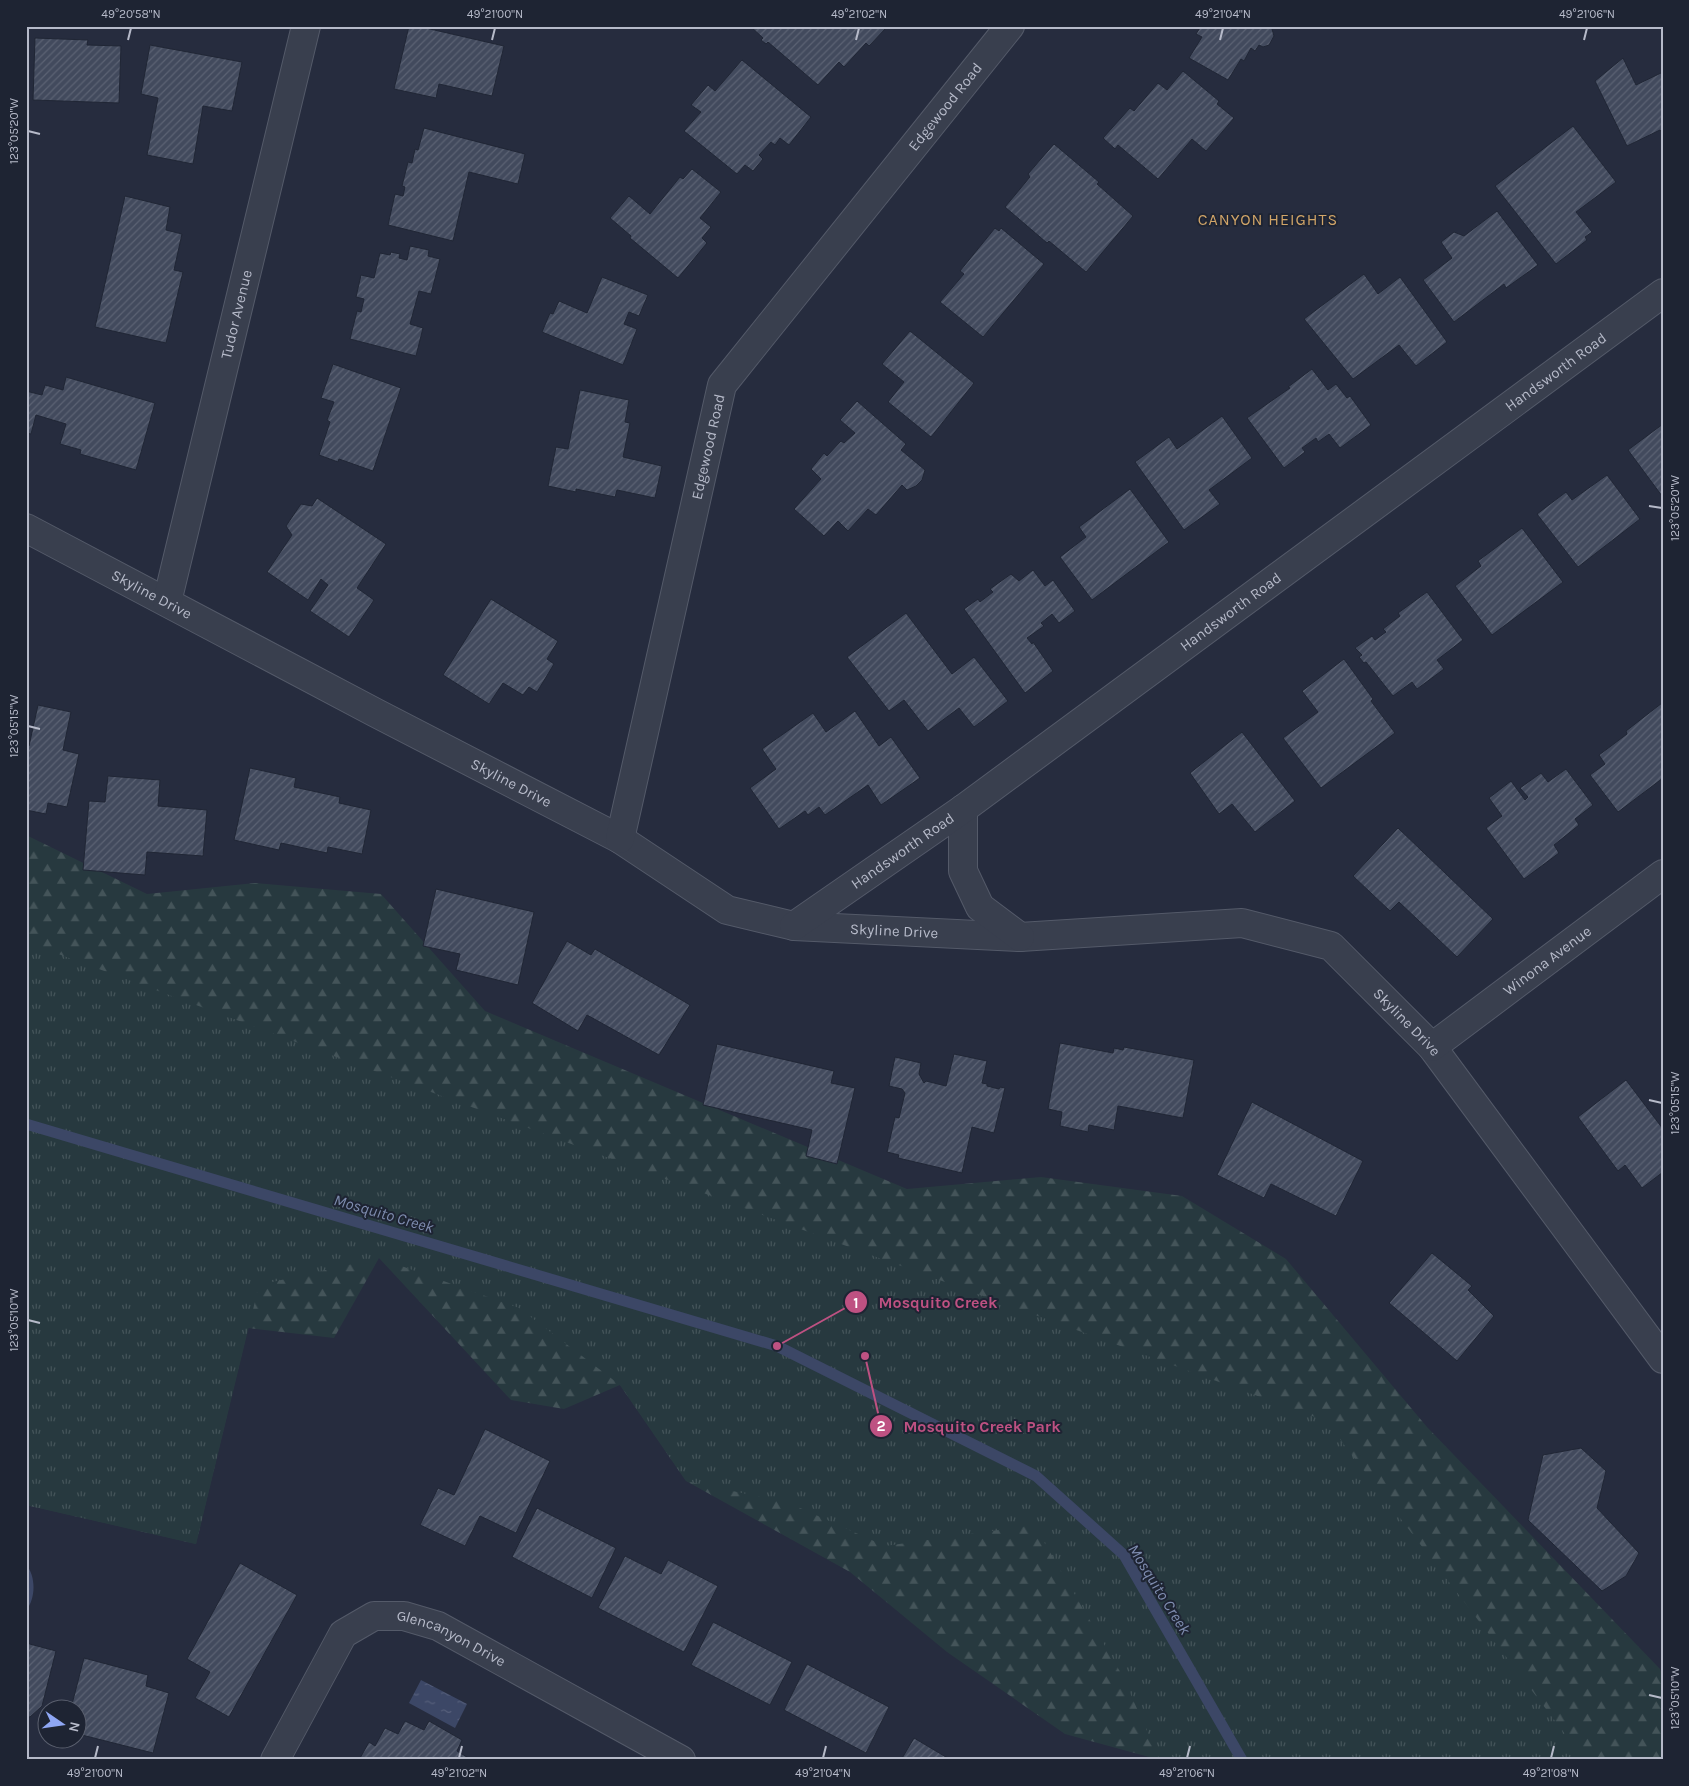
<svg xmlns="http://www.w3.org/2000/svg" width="1689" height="1786" viewBox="0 0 1689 1786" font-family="Karla,sans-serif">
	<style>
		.forest { fill: url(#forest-firs) }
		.park { fill: url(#park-tufts) }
		.water { fill: url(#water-ripples) }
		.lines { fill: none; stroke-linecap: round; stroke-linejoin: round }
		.stream { stroke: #3c4766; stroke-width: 11 }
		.building { fill: url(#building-hatch); stroke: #202635 }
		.minor-casing { stroke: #545a69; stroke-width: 30 }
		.minor { stroke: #393f4e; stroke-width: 28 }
		.ticks { fill: none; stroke: #b6bac9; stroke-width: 2 }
		.labels { text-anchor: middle; stroke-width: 4; stroke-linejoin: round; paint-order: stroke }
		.street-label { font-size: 15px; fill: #b6bac9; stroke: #1e2433 }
		.neighbourhood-label { font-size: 16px; letter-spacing: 1px; fill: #d1a568; stroke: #1e2433 }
		.water-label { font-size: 16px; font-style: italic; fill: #7e8caf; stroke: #1e2433 }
		.leader { fill: none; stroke: #be5182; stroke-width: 2 }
		.callout-dot { fill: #be5182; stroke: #1e2433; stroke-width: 2 }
		.mark-label { font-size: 15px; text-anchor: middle; font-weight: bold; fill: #fff }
		.callout-label { font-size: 16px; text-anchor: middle; font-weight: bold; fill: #be5182; stroke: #1e2433; stroke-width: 4; stroke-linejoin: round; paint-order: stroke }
		.neatline { fill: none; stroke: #b6bac9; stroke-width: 2 }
		.ticks-label { font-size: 12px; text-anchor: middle; fill: #b6bac9 }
	</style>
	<defs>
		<pattern id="forest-firs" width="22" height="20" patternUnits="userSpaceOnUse" patternTransform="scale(1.25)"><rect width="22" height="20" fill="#27393f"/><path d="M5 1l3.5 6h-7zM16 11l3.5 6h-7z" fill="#445459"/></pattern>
		<pattern id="park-tufts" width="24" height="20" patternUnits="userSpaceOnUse" patternTransform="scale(1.25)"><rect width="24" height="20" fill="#27393f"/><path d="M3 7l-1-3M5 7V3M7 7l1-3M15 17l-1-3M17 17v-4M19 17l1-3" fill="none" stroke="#445459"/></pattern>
		<pattern id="water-ripples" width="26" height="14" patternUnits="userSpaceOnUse" patternTransform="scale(1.25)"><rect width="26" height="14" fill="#3c4766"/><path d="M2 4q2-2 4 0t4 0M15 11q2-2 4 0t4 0" fill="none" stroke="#565f7b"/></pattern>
		<pattern id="building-hatch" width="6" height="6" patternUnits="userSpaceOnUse" patternTransform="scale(1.25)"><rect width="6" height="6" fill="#424a5d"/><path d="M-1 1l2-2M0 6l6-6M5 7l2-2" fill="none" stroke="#5b6273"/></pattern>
	</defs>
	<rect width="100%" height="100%" fill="#262c3e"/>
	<path class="forest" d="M26,835L147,894L255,883L381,894L485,1011L907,1189L1041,1177L1182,1196L1286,1259L1427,1427L1660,1669L1663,1677V1760H1160L1065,1734L947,1652L850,1572L686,1481L620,1385L564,1409L511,1400L379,1258L334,1338L248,1328L196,1544L26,1505Z"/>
	<path class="park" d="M26,942L860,1251L1326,1421L1585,1760H1160L1122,1675L1034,1525L885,1546L789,1503L686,1481L620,1385L519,1308L379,1258L259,1285L196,1544L26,1505Z"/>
	<path class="water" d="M26,1564C36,1577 36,1597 26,1611Z
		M421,1680L467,1704L455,1728L409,1703Z"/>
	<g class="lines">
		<path class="stream" d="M26,1124L777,1346L1036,1476L1124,1555L1242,1760"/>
	</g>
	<path class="building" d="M409,26H417L504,46L492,96L439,84L436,98L394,89Z
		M750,26H882L885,29L869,46L866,43L844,67L839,62L818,85L768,42L766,44L761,40L763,38Z
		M1201,26H1270L1272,29L1274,36L1269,45L1263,47L1259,45L1255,51L1251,48L1244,61L1241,59L1228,80L1189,58L1202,37L1196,34Z
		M35,38L88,40L87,45L121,46L119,103L33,100Z
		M150,45L242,62L232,111L203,106L193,164L147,155L158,98L141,94Z
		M1623,58L1636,85L1663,72V134L1660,130L1627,146L1595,81Z
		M742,60L811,117L789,145L780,138L775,145L771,142L759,155L763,159L753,171L745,165L737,174L684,131L701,112L691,105L708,85L715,91Z
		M1183,71L1219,101L1217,104L1234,118L1206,151L1192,139L1158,179L1118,145L1115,149L1103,138L1130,108L1134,111L1158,83L1167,90Z
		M1573,126L1616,182L1576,212L1592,232L1585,237L1587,240L1556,264L1495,186Z
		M424,128L525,154L518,184L469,172L453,241L388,225L395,194L403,196L405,187L402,186L408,162L412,163L415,149L418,150Z
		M1054,144L1099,182L1097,184L1133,216L1086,272L1049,241L1047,243L1005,207L1030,177L1028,174Z
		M692,169L721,192L700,218L711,227L702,238L707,243L678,278L630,238L631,236L610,218L629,196L650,214L680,177L683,179Z
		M125,196L170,207L166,230L182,234L174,270L183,272L166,343L95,327Z
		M1497,211L1538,265L1506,288L1504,284L1454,322L1423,280L1452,258L1441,242L1454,232L1464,236Z
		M995,228L999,231L1001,228L1044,264L983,337L940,302L964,274L960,271Z
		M410,246L429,250L428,256L440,259L431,294L419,291L410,324L423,328L416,356L350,339L357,311L361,312L364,299L356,297L361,275L374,278L380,253L390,255L391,252L400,254L399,258L407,260Z
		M1364,274L1378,294L1400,277L1447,342L1416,366L1399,345L1353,379L1304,319Z
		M602,277L648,295L639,316L629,312L624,324L637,329L623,365L542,332L550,313L553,314L559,301L587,313Z
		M910,331L974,383L931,437L888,402L904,382L882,364Z
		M333,364L401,388L373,471L339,459L338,462L319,455L330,422L327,420L334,402L321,398Z
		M1312,369L1328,390L1336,384L1347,398L1350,396L1371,425L1340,448L1329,434L1318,442L1316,438L1302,448L1305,452L1284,468L1247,418L1290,388L1288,387Z
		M66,377L155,403L136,470L80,454L81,450L60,444L66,424L36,415L31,434L26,433V391L42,395L45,385L63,390Z
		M580,390L629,400L625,422L630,423L623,457L662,466L655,498L617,490L615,497L576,489V492L548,486L556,447L568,449Z
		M857,401L906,444L901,450L925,470L922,480L916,486L907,490L902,485L876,515L868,509L848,531L838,521L824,536L794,509L821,479L811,469L824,453L827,456L841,441L844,443L855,433L840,420Z
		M1222,416L1252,458L1209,490L1220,504L1184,530L1135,462L1169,437L1177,449Z
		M1663,424V496H1662L1628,450Z
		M1607,475L1640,519L1578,567L1537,514L1566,492L1572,500Z
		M1130,489L1169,542L1092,600L1060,557L1086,537L1079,527Z
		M317,498L386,544L357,588L374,600L349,637L310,611L328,585L321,579L308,600L267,572L292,535L286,526L301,504L312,506Z
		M1522,528L1563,582L1492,635L1455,586L1481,566L1478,561Z
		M1033,570L1045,586L1053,580L1075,611L1059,623L1052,614L1041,623L1044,626L1027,638L1032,644L1033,642L1053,671L1025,693L964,609L978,599L980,602L993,592L990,589L1011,574L1019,581Z
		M1427,592L1463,640L1437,660L1444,669L1417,689L1412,682L1393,696L1366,662L1364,663L1359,657L1362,655L1355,648L1372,636L1375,640L1386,632L1383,629L1400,616L1398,613Z
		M491,599L558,641L547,659L554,664L537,692L529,687L523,695L503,683L489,704L443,675Z
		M906,613L952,674L974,657L1008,701L974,727L959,708L928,731L904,700L889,711L847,657Z
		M1344,659L1373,699L1371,701L1395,733L1321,788L1283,738L1318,712L1302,691Z
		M1662,703L1663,778L1618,812L1590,775L1605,764L1599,755L1627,734L1626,731Z
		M38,705L71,712L63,750L79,754L67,807L48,803L46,814L26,810V745L29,746Z
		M855,711L879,746L891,737L920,778L881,805L868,785L825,815L819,807L808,815L805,811L779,829L750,788L776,769L762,749L813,713L826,732Z
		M1242,732L1295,801L1255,832L1232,804L1219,814L1190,773Z
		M250,768L296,778L294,787L340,797L339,803L371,810L362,854L328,847L327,853L281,843L279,850L234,840Z
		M1566,769L1593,805L1575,819L1579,825L1554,845L1559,853L1524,879L1486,828L1502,816L1489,798L1511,781L1525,800L1528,797L1520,788L1541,773L1548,782Z
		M108,776L160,780L158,806L207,810L203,856L147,852L145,875L83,870L89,801L105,802Z
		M1398,828L1493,919L1457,957L1399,902L1390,911L1353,876Z
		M436,889L534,912L518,985L456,970L460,954L423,946Z
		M567,941L591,955L595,949L690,1005L659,1055L587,1015L578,1031L532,1003Z
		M1060,1043L1113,1053L1114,1048L1123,1050L1124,1047L1194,1060L1183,1118L1118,1106L1114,1130L1089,1125L1088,1132L1060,1126L1062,1112L1048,1109Z
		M717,1044L834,1071L831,1083L855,1088L837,1164L806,1156L812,1130L703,1105Z
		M954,1054L987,1061L982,1083L987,1084V1086L999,1089L1000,1087L1005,1088L994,1133L972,1127L962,1173L898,1158L899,1155L887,1152L895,1117L899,1118L905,1093L902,1089L889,1086L895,1057L921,1063L919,1074L924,1083L926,1081L946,1086Z
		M1626,1080L1663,1129V1172L1642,1188L1625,1165L1618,1171L1578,1117Z
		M1252,1102L1363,1161L1336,1216L1271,1184L1264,1198L1217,1175Z
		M1432,1253L1472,1286L1468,1290L1494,1316L1457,1361L1389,1303Z
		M485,1429L550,1461L516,1533L480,1516L465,1546L420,1525L438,1488L454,1495Z
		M1581,1448L1606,1471L1597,1508L1639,1553L1626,1576L1602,1591L1528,1520L1543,1455Z
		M537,1508L616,1548L592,1598L512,1557Z
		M625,1556L661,1574L668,1560L718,1586L684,1652L598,1608Z
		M240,1563L297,1595L229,1717L195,1698L210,1672L187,1659Z
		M713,1622L792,1662L770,1705L691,1665Z
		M26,1643L56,1651L42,1706L30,1717L26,1716Z
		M84,1658L148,1675L146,1686L169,1693L153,1753L78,1734V1708H71Z
		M807,1664L889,1707L866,1753L784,1710Z
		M405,1721L424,1730L429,1721L462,1740L457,1751L472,1760H359L369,1742L375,1746L385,1728L398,1734Z
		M914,1738L951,1760H901Z"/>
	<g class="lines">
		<defs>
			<g id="minor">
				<path id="s1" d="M26,528L376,713L620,839L727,910L794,926L1020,937L1242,923L1331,946L1432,1047L1663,1359"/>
				<path id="s2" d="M167,602L306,26"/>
				<path d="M963,809V871L980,907L1020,937"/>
				<path id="s3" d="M620,839L722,385L1010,26"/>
				<path id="s4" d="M794,926L963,809L1663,293"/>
				<path id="s5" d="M1432,1047L1663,874"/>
				<path id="s6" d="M275,1760L343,1634L374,1616H404L438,1626L681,1760"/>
			</g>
		</defs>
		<use href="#minor" class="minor-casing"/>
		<use href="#minor" class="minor"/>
	</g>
	<path class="ticks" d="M128,40L131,28M492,40L495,28M856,40L859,28M1220,40L1223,28M1584,40L1587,28M28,131L40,134M1649,506L1662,508M28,726L40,729M1649,1100L1662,1103M28,1320L40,1323M1649,1695L1662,1698M95,1758L98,1746M459,1758L462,1746M823,1758L826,1746M1187,1758L1190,1746M1551,1758L1554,1746"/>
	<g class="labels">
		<g class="street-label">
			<text dy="5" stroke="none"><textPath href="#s3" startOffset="822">Edgewood Road</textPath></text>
			<text dy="5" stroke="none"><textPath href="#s2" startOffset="296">Tudor Avenue</textPath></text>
			<text dy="5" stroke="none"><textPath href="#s4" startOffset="942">Handsworth Road</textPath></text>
			<text dy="5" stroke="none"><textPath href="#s3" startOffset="402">Edgewood Road</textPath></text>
			<text dy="5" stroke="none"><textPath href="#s1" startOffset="142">Skyline Drive</textPath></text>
			<text dy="5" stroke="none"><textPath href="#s4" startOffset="538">Handsworth Road</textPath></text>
			<text dy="5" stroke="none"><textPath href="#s1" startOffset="548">Skyline Drive</textPath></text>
			<text dy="5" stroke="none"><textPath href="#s4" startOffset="132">Handsworth Road</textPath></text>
			<text dy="5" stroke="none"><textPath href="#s1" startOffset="968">Skyline Drive</textPath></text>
			<text dy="5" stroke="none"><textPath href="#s5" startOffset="144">Winona Avenue</textPath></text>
			<text dy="5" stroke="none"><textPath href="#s1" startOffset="1516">Skyline Drive</textPath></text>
			<text dy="5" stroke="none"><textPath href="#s6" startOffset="261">Glencanyon Drive</textPath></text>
		</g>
		<g class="neighbourhood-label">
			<text x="1268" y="225">CANYON HEIGHTS</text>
		</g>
		<g class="water-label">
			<text transform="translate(384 1213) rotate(16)" y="6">Mosquito Creek</text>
			<text transform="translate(1160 1589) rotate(58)" y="6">Mosquito Creek</text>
		</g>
	</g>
	<path class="leader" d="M777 1346L856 1302M865 1356L881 1426"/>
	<g class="callout-dot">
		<circle cx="777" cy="1346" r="5"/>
		<circle cx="865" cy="1356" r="5"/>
		<circle cx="856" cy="1302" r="12"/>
		<circle cx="881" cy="1426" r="12"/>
	</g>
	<g class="mark-label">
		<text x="856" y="1308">1</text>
		<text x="881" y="1431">2</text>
	</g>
	<g class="callout-label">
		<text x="938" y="1308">Mosquito Creek</text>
		<text x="982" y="1432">Mosquito Creek Park</text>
	</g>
	<rect width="1689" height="1786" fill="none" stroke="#1e2433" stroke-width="55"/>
	<g transform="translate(62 1724) rotate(103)"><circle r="24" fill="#1e2433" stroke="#5b606f"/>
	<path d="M0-4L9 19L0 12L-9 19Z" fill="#8fa7f4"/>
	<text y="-8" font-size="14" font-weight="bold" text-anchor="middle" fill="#b6bac9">N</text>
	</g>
	<rect x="28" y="28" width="1634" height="1730" class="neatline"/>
	<g class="ticks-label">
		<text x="131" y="18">49°20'58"N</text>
		<text x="495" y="18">49°21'00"N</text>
		<text x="859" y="18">49°21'02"N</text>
		<text x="1223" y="18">49°21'04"N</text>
		<text x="1587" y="18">49°21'06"N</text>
		<text transform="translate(14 131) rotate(-90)" y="4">123°05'20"W</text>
		<text transform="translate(1675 508) rotate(-90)" y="4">123°05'20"W</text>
		<text transform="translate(14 726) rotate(-90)" y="4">123°05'15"W</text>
		<text transform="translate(1675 1103) rotate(-90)" y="4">123°05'15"W</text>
		<text transform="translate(14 1320) rotate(-90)" y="4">123°05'10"W</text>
		<text transform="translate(1675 1698) rotate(-90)" y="4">123°05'10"W</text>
		<text x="95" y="1777">49°21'00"N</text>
		<text x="459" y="1777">49°21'02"N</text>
		<text x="823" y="1777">49°21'04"N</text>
		<text x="1187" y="1777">49°21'06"N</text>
		<text x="1551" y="1777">49°21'08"N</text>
	</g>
</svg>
